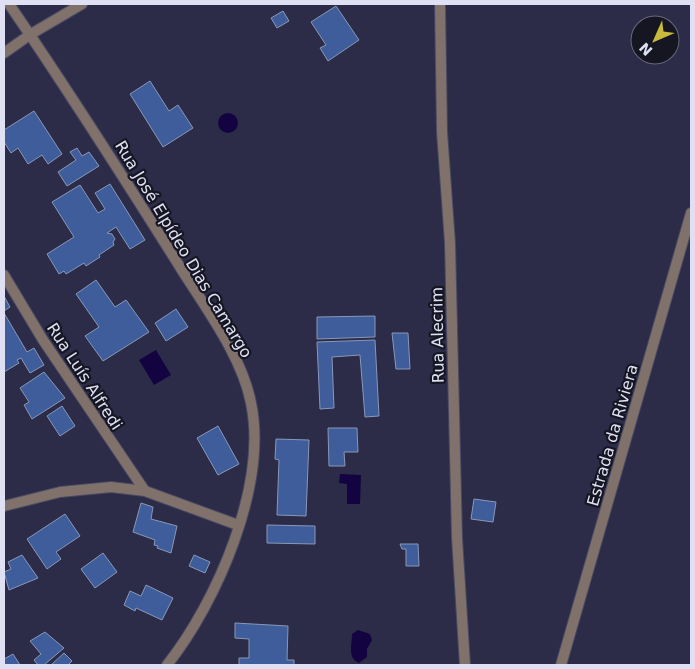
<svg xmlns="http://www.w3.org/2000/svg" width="695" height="669" viewBox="0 0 695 669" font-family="'DejaVu Sans',sans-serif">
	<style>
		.water { fill: #130441 }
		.building { fill: #3f5d9a; stroke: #8898b8 }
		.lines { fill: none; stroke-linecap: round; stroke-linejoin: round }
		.street-casing { stroke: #494963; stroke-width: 12 }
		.street { stroke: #81716b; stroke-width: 10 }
		.labels { text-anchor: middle; stroke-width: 4.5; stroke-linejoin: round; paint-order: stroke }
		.street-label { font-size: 16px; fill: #dfe0f3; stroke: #161623 }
	</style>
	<rect width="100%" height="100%" fill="#2c2c48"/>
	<path class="water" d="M218 123a10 10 0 1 1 20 0a10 10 0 1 1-20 0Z
		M156,350L171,375L154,385L139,360Z
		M340,474L361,475L360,504H347V484L339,483Z
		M358,630L370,634L372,640L367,649V657L359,663C347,658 352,645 352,634Z"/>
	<path class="building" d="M336,6L359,40L328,61L320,48L326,45L311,22Z
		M283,11L289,21L277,28L271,18Z
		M150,81L169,111L178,105L193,128L163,147L130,94Z
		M34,111L62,154L48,164L42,155L28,164L18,148L11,153L4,142V130Z
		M77,148L82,156L89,152L99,166L67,186L58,172L76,160L70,152Z
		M110,184L145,240L130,249L116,227L107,233L112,234L115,239L113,242L114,245L99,255L100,257L86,266L84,263L66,274L64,271L59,274L47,254L74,237L52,202L80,185L98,213L105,209L95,193Z
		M96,280L115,307L126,300L149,332L103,361L85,336L99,327L76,294Z
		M4,296L10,307L4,311Z
		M176,309L188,327L166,341L155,323Z
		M4,313L27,352L34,348L44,365L30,373L21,358L17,360L19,363L4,372Z
		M375,316V337L317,339V317Z
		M392,333H408L410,369H396Z
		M375,340L379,416L365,417L360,355L332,357L334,408L320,409L317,342Z
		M44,372L65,398L32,419L24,405L29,402L20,388Z
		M62,406L75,426L60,436L47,416Z
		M218,426L239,464L218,475L197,438Z
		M328,428H357L358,452H344L345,466H329Z
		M276,439L309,440L306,516L277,515L279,460L275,459Z
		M474,499L496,502L493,522L471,519Z
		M141,503L153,507L151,519L177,526L171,553L157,548L158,546L154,545L155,540L133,532Z
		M65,514L80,536L56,552L61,559L47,569L27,539Z
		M267,525L315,526V544L267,543Z
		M400,544H418L419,566H406V549H402Z
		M103,553L117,572L95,588L81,569Z
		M22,555L38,578L9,590L4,572L11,569L8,562Z
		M194,555L210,562L205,573L189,566Z
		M146,585L173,598L162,620L136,608L135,611L124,605L130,591L141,596Z
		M235,623L288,626L287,660H294V665H239V658H249V639L235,638Z
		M45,632L64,648L44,665H38L34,660L41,654L30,641Z
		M64,653L72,661L68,665H51Z
		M13,654L20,665H4V659Z"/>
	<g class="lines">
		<defs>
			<path id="street" d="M9,4C68,90 124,178 180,267C205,307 242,356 251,403C268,485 217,602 167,665
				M440,4L442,132L450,243L457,538L465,665
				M4,53L31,34L82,4
				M4,275L43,340L145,491
				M4,506L60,492L111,487L145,491L238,525
				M561,665L691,213"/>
		</defs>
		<use href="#street" class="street-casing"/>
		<use href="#street" class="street"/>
	</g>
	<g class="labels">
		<g class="street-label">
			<text transform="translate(184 249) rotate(59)" y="6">Rua José Elpídeo Dias Camargo</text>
			<text transform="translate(437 335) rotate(-91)" y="6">Rua Alecrim</text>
			<text transform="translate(85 376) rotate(57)" y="6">Rua Luís Alfredi</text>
			<text transform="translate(612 435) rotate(-74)" y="6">Estrada da Riviera</text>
		</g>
	</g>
	<rect width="695" height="669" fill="none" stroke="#dfe0f3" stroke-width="10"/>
	<g transform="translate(655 40) rotate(225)"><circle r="24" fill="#161623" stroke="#666776"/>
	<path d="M0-4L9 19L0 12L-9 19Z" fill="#c8bb3b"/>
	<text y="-8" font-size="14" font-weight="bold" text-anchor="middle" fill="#dfe0f3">N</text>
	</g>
</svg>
